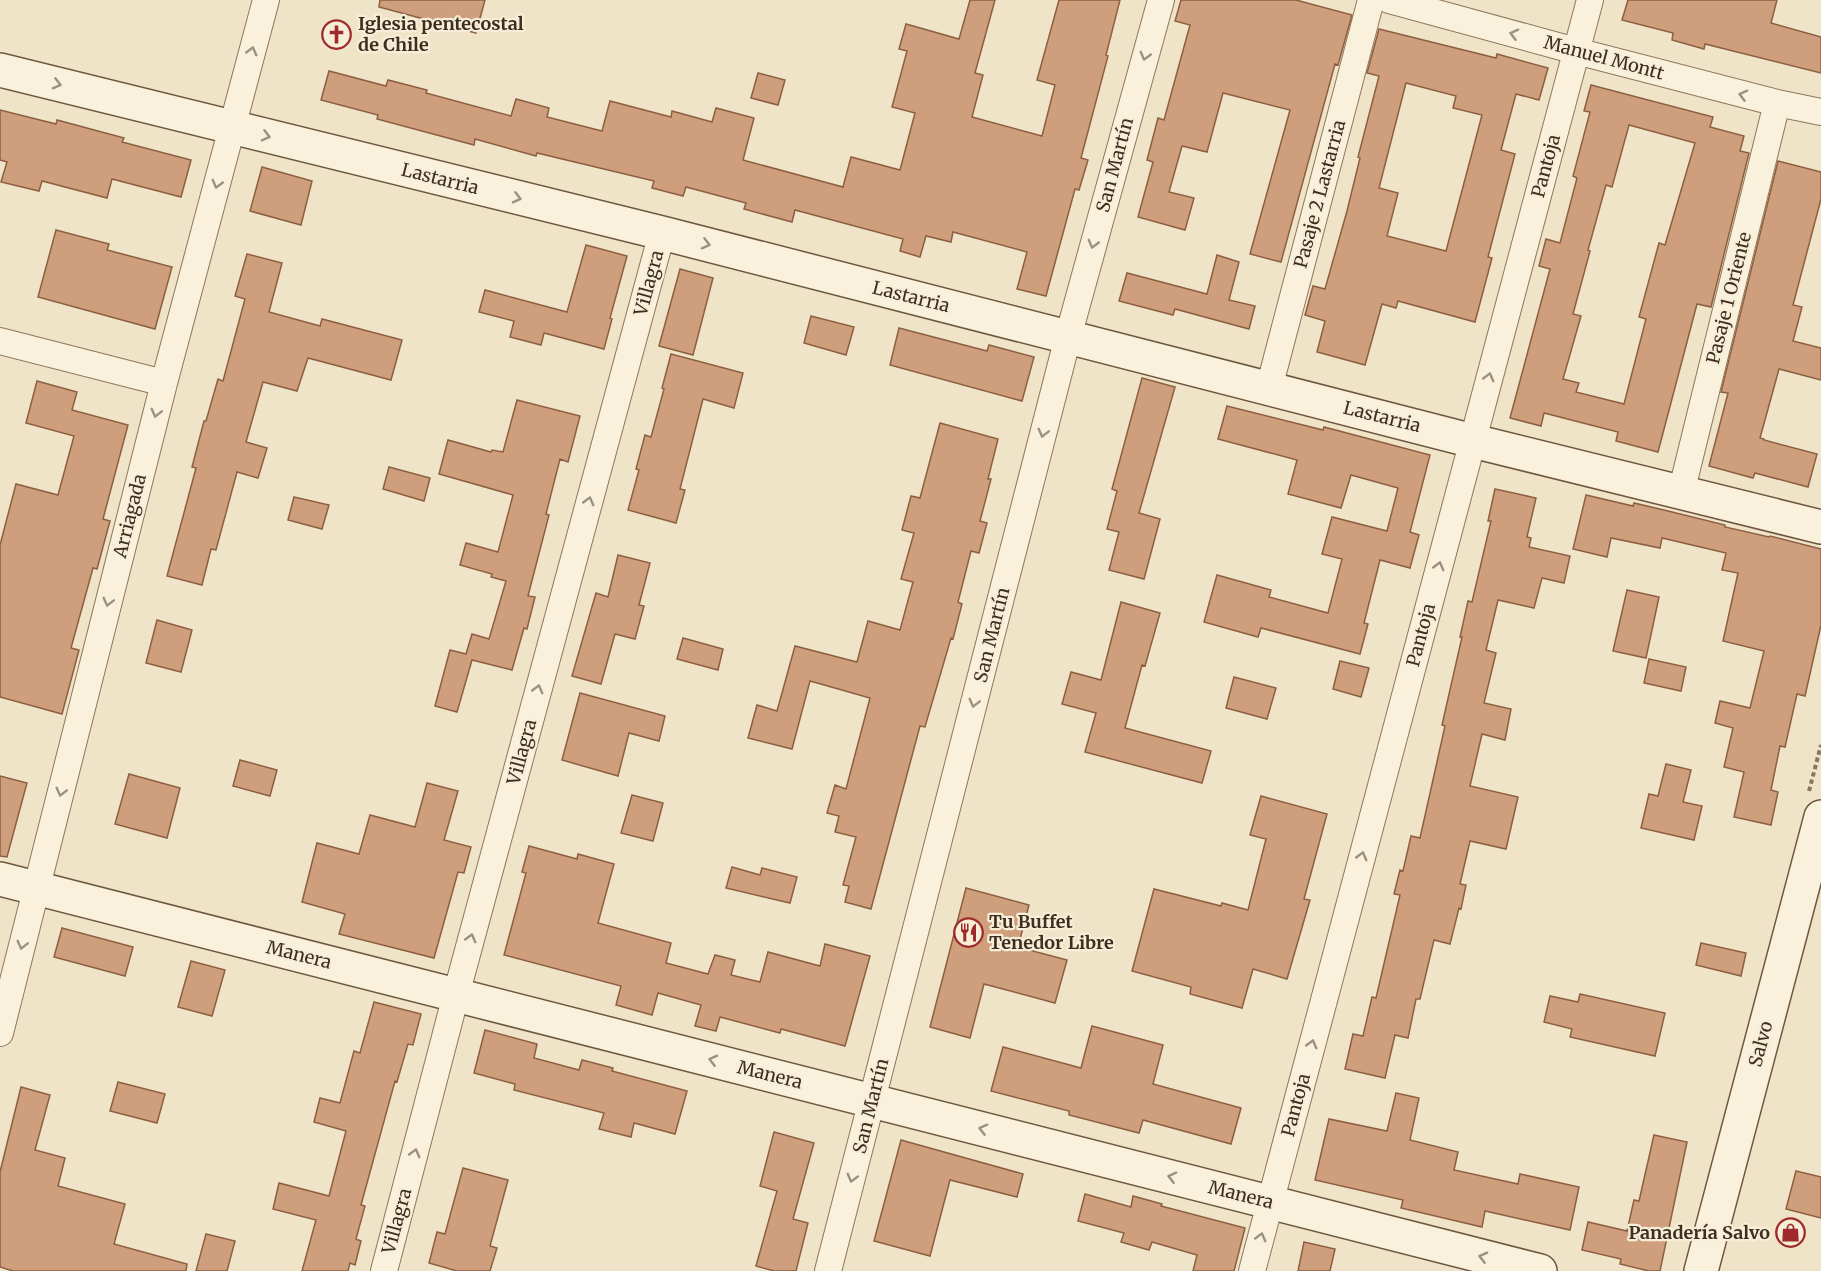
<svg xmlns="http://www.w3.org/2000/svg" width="1821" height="1271" viewBox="0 0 1821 1271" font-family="Merriweather,serif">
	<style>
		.building { fill: #cf9f7d; stroke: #8d5f41; stroke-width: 1.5; fill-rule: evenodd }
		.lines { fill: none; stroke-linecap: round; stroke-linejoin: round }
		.minor-casing { stroke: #8d765c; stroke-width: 28 }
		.secondary-casing { stroke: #6f573f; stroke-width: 36 }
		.path { stroke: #8d765c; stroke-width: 4; stroke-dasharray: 4.5 3; stroke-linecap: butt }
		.minor { stroke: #faf1dc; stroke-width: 26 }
		.secondary { stroke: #faf1dc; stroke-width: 33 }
		.oneway { stroke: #9c907e }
		.labels { text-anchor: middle; stroke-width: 4.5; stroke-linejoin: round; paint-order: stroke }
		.poi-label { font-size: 18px; font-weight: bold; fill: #3d2e20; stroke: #f7eed8; text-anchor: start }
		.street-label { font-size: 18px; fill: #3d2e20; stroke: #f7eed8 }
	</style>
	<rect width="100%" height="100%" fill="#f0e4c8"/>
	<path class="building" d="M380,0H485L476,33L379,7Z
		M970,0H995L975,73L983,75L972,117L1042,136L1055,85L1037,80L1059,0H1120L1106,55L1108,56L1081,158L1088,160L1079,190L1075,189L1046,296L1017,289L1027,252L953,232L951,242L926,236L920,257L900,251L903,239L795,210L792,222L744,209L746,203L686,187L683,196L652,188L654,181L537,153L536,156L475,139L474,145L377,119L378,115L321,100L329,71L386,86L388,80L427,90L426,93L511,116L516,99L549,108L547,117L602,131L610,101L671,117L672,111L712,122L716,108L754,118L743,160L843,187L851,157L900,170L915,113L892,107L907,51L899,49L906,24L959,39Z
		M1181,0H1296L1352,15L1338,65L1335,64L1281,262L1250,254L1290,110L1223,93L1207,152L1182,146L1169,192L1194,198L1185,230L1138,217L1153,162L1147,160L1158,118L1164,120L1190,25L1175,21Z
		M1628,0H1777L1771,23L1821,37V73L1705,44L1704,49L1672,40L1673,33L1622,20Z
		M1379,29L1496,58L1497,54L1548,68L1539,100L1516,94L1501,150L1515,154L1488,257L1492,258L1475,322L1398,301L1396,308L1382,304L1365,365L1317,352L1325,321L1305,315L1313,286L1325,289L1347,211L1360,158L1358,157L1379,76L1367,73ZM1406,83L1456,96L1453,108L1482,115L1446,251L1387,236L1398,193L1379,188Z
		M758,73L785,80L778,105L751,98Z
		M1591,85L1713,117L1710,127L1744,136L1740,151L1749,153L1711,307L1697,304L1658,452L1616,441L1618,432L1544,413L1541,426L1510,418L1550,269L1539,266L1546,239L1560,243L1577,178L1573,176L1590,112L1584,111ZM1629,125L1695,143L1665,245L1659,243L1639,317L1646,319L1624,404L1576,392L1579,383L1563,379L1581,316L1573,314L1590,251L1588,250L1606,185L1612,187Z
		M0,110L56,124L57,120L124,138L122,142L191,160L181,197L112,179L107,198L42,181L39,191L1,182L7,162L0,160Z
		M1778,161L1821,172V199L1793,305L1802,307L1793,341L1821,348V380L1779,369L1760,438L1764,439V440L1817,454L1808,487L1755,473L1753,478L1709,466L1728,393L1721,392Z
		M262,167L312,181L301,225L250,211Z
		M56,230L109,244L107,250L172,267L155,329L38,297Z
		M586,245L627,256L610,318L612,319L604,349L544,333L541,345L510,337L514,321L479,312L485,290L567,312Z
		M247,254L282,263L269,312L320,326L322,319L402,340L391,380L308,358L297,391L263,382L246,442L267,448L258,478L237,472L216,550L211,549L202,585L167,576L196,468L192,467L204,421H206L218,379L223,381L245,299L235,296Z
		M1217,255L1239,262L1229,300L1255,306L1249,329L1175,309L1173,315L1119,301L1127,273L1207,294Z
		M680,269L713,278L693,355L659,346Z
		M811,316L854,327L846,355L804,343Z
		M899,328L987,351L989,345L1034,357L1022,401L890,365Z
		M671,354L743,373L734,408L703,399L680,489L685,490L676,523L628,510L639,470L636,469L645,435L651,437L664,389L662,388Z
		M1142,378L1175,387L1139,513L1160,519L1144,579L1109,570L1119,532L1107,529L1117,491L1112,489Z
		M37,381L77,392L72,410L128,425L103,519L110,521L97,569L93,568L71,648L79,650L62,714L0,697V545L16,484L58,495L74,436L26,423Z
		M517,400L580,416L568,462L560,459L546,514L549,515L528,596L535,597L527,629L524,628L512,670L472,660L457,712L435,706L450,650L466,654L472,634L489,639L506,581L491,577L492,574L460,565L466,543L498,552L513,495L439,474L448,440L491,452L492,450L503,452Z
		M1227,406L1323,430L1324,427L1430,455L1410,532L1419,535L1410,568L1380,560L1364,623L1368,624L1360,654L1261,628L1258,637L1204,622L1217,575L1271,590L1269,597L1328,613L1342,559L1322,554L1332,517L1387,531L1398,488L1351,475L1341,508L1288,494L1297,460L1218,439Z
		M940,423L998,439L988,479H991L980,521L987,523L979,553L971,551L958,602L962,604L953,639L951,638L925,727L920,726L871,909L845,902L849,886L843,885L856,837L835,832L839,816L827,813L835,785L846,789L870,698L810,681L792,749L748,738L757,705L777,711L795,646L857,662L868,621L900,630L913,582L901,579L914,533L902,530L911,496L920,498Z
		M389,467L430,478L424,501L383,489Z
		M1495,489L1536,498L1527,537L1531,538L1529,547L1570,556L1564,583L1542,578L1534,608L1498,600L1486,650L1496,653L1484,703L1511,709L1505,740L1482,734L1470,786L1518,797L1506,849L1470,841L1460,884L1466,885L1461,909L1459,908L1450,944L1434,940L1420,999H1416L1408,1038L1395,1035L1385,1078L1345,1069L1353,1034L1363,1036L1372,997L1376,998L1400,895L1394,894L1400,870L1403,871L1411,836L1420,838L1445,726L1442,725L1462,637H1460L1468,601L1472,602L1491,521H1488Z
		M1586,495L1633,506L1634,503L1668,511L1725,525V527L1769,537L1770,536L1821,549V625L1805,696L1797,694L1785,747L1780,746L1771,790L1778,792L1771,825L1734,817L1744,772L1724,767L1733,728L1715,723L1720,701L1750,708L1764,651L1723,641L1738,573L1722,570L1726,553L1662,538L1660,548L1611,538L1607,557L1573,549Z
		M294,497L329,505L322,529L288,520Z
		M618,555L650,563L639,605L644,606L635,639L615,634L601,684L572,676L596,593L608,597Z
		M1627,590L1659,597L1646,658L1613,651Z
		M1121,602L1160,613L1145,666L1142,665L1125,728L1211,751L1202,783L1085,752L1096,713L1062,704L1071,672L1101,680Z
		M157,620L192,630L181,672L146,663Z
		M683,638L723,649L718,670L677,659Z
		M1649,659L1686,667L1681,691L1644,683Z
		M1340,661L1369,668L1361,697L1333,689Z
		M1234,677L1276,688L1267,719L1226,708Z
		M580,693L665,716L659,741L629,733L618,776L562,760Z
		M240,760L277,770L270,796L233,786Z
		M1666,764L1691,770L1683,802L1702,806L1694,840L1641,828L1649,794L1658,796Z
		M129,774L180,788L167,838L115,824Z
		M0,776L27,783L7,857L0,856Z
		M427,783L458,791L444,840L471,847L464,873L458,872L434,958L339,934L345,914L302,902L317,843L359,854L370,815L415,827Z
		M632,795L663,803L653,841L621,833Z
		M1261,796L1327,814L1304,899L1310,900L1287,979L1253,969L1242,1008L1190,994L1191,987L1132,971L1154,889L1221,906L1222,903L1248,910L1266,839L1250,835Z
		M529,846L577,859L578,854L614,864L598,923L671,943L666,963L708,974L715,955L735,960L731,975L760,982L768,952L820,966L825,944L870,956L845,1046L781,1029L780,1033L720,1017L716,1031L695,1026L701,1005L658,993L652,1015L616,1005L621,986L504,955L526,873L522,872Z
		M732,867L760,875L762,868L797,877L790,903L726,888Z
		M966,888L1029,905L1018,947L1067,960L1055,1003L984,984L970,1038L930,1027Z
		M62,928L133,947L125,976L54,957Z
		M1701,943L1746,953L1741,976L1696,965Z
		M191,961L225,970L212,1016L178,1007Z
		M1580,994L1665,1013L1655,1056L1570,1037L1572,1029L1544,1022L1550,996L1578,1002Z
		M374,1002L421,1014L413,1045L408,1044L397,1082L395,1081L361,1205L365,1206L356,1239L361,1241L355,1265L350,1263L348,1271H302L316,1220L273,1209L279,1183L329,1196L346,1131L314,1122L320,1098L340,1103L354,1051L360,1053Z
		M1092,1026L1163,1045L1153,1084L1241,1108L1231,1144L1143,1120L1139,1133L1069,1115V1111L991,1091L1003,1047L1081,1068Z
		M485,1030L537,1044L534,1058L579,1070L582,1060L613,1068L612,1071L687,1091L675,1134L634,1123L631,1137L599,1129L604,1113L514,1090L515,1084L474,1073Z
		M118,1082L165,1094L157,1123L110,1111Z
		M21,1087L50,1095L35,1150L65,1158L58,1186L125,1204L114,1244L187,1264L186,1271H13L0,1267V1172Z
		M1396,1093L1419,1098L1410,1140L1458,1152L1454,1170L1518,1184L1520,1174L1579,1187L1570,1230L1485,1211L1482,1227L1401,1208L1403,1200L1315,1180L1329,1119L1387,1131Z
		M774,1132L814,1143L793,1219L808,1223L796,1271H774L756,1266L777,1191L760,1186Z
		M1654,1135L1687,1142L1660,1271H1649L1620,1264L1621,1259L1582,1250L1588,1222L1627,1231L1634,1200L1639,1201Z
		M901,1140L1023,1174L1017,1197L950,1180L930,1256L874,1241Z
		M463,1168L508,1180L490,1246L497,1248L490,1271H457L429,1263L437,1232L445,1234Z
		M1796,1171L1821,1177V1218L1786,1209Z
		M1085,1194L1131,1207L1133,1196L1162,1204L1161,1206L1245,1228L1234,1271H1193L1197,1255L1152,1242L1149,1250L1121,1242L1124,1233L1078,1221Z
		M206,1234L235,1241L227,1271H196Z
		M1304,1242L1335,1249L1330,1271H1298Z"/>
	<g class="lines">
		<defs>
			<path id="minor" d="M1389,0L1576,51L1777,103L1821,112
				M0,341L164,383
				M1269,388L1371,0
				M1681,493L1777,103
				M0,1033L164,383L266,0
				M384,1271L456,995L662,233
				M828,1271L1068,337L1161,0
				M1252,1271L1590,0"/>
			<path id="secondary" d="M0,70L662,233L1473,441L1821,527
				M0,879L1540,1271
				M1701,1271L1821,817"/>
		</defs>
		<use href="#minor" class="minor-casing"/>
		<use href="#secondary" class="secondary-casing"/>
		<path class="path" d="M1809,791L1821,745"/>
		<use href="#minor" class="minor"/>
		<use href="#secondary" class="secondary"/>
	</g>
	<defs><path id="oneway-chevron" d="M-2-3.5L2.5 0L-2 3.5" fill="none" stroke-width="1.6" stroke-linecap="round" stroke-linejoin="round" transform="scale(1.5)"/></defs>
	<g class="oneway">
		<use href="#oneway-chevron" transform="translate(1514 34) rotate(-165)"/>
		<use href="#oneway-chevron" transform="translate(252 51) rotate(-75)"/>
		<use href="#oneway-chevron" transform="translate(1145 56) rotate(105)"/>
		<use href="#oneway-chevron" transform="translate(57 84) rotate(14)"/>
		<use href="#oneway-chevron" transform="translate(1743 95) rotate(-165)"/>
		<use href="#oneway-chevron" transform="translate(266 136) rotate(14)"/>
		<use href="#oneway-chevron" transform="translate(217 184) rotate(105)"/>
		<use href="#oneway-chevron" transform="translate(517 198) rotate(14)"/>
		<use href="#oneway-chevron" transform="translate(706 244) rotate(14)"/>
		<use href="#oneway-chevron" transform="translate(1093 244) rotate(105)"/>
		<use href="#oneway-chevron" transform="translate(1489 377) rotate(-75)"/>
		<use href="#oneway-chevron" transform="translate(156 413) rotate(104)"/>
		<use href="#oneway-chevron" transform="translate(1043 433) rotate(104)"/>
		<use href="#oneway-chevron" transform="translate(589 501) rotate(-75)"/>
		<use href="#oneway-chevron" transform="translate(1439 566) rotate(-75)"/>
		<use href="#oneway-chevron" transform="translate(108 602) rotate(104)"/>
		<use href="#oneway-chevron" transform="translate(538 689) rotate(-75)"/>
		<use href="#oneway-chevron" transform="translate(974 703) rotate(104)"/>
		<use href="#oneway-chevron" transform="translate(61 792) rotate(104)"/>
		<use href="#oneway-chevron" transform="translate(1362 856) rotate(-75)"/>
		<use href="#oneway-chevron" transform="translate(471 938) rotate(-75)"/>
		<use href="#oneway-chevron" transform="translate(22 945) rotate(104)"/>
		<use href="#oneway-chevron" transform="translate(1312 1044) rotate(-75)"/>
		<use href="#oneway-chevron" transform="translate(713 1060) rotate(-166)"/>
		<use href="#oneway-chevron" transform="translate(983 1129) rotate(-166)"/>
		<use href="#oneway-chevron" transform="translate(415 1153) rotate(-75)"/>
		<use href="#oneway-chevron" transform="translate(1172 1177) rotate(-166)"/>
		<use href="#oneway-chevron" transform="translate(852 1178) rotate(105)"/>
		<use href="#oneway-chevron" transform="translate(1261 1237) rotate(-75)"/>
		<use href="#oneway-chevron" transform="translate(1483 1257) rotate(-166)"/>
	</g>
	<defs>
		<symbol id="church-ring" viewBox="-11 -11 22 22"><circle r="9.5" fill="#f7eed8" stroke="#9e2a2b" stroke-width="1.5"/><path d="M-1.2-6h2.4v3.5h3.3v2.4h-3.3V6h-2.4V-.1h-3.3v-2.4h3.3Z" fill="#9e2a2b"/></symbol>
		<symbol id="restaurant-ring" viewBox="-11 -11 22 22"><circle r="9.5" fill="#f7eed8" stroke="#9e2a2b" stroke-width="1.5"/><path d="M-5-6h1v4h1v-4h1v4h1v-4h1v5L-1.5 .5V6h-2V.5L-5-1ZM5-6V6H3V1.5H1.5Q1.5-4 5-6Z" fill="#9e2a2b"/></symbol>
		<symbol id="shop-ring" viewBox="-11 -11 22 22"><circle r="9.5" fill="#f7eed8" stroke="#9e2a2b" stroke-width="1.5"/><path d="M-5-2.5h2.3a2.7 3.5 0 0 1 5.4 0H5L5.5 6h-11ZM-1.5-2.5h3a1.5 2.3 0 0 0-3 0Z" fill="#9e2a2b"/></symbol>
	</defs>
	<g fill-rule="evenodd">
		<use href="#church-ring" x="320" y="18" width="33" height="33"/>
		<use href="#restaurant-ring" x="952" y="916" width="33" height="33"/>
		<use href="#shop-ring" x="1774" y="1216" width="33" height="33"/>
	</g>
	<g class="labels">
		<g class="poi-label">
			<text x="358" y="30">Iglesia pentecostal<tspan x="358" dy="21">de Chile</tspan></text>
			<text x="989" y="928">Tu Buffet<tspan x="989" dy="21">Tenedor Libre</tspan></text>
			<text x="1770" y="1239" text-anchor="end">Panadería Salvo</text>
		</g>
		<g class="street-label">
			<text transform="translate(1604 58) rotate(15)" y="6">Manuel Montt</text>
			<text transform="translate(1115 165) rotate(-75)" y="6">San Martín</text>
			<text transform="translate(1546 166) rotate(-75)" y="6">Pantoja</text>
			<text transform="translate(440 179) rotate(14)" y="6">Lastarria</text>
			<text transform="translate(1320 194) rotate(-75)" y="6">Pasaje 2 Lastarria</text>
			<text transform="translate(649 283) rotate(-75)" y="6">Villagra</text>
			<text transform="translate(911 297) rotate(14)" y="6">Lastarria</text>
			<text transform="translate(1729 298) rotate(-76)" y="6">Pasaje 1 Oriente</text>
			<text transform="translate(1382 417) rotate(14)" y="6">Lastarria</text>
			<text transform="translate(130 516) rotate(-76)" y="6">Arriagada</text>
			<text transform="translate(992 635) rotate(-76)" y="6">San Martín</text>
			<text transform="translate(1421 635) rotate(-75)" y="6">Pantoja</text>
			<text transform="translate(522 752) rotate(-75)" y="6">Villagra</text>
			<text transform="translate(299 955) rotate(14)" y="6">Manera</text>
			<text transform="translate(1761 1044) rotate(-75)" y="6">Salvo</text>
			<text transform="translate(770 1075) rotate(14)" y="6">Manera</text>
			<text transform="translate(1296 1105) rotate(-75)" y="6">Pantoja</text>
			<text transform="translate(871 1106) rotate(-76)" y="6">San Martín</text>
			<text transform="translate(1241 1195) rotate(14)" y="6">Manera</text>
			<text transform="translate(397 1221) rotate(-75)" y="6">Villagra</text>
		</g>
	</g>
</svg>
